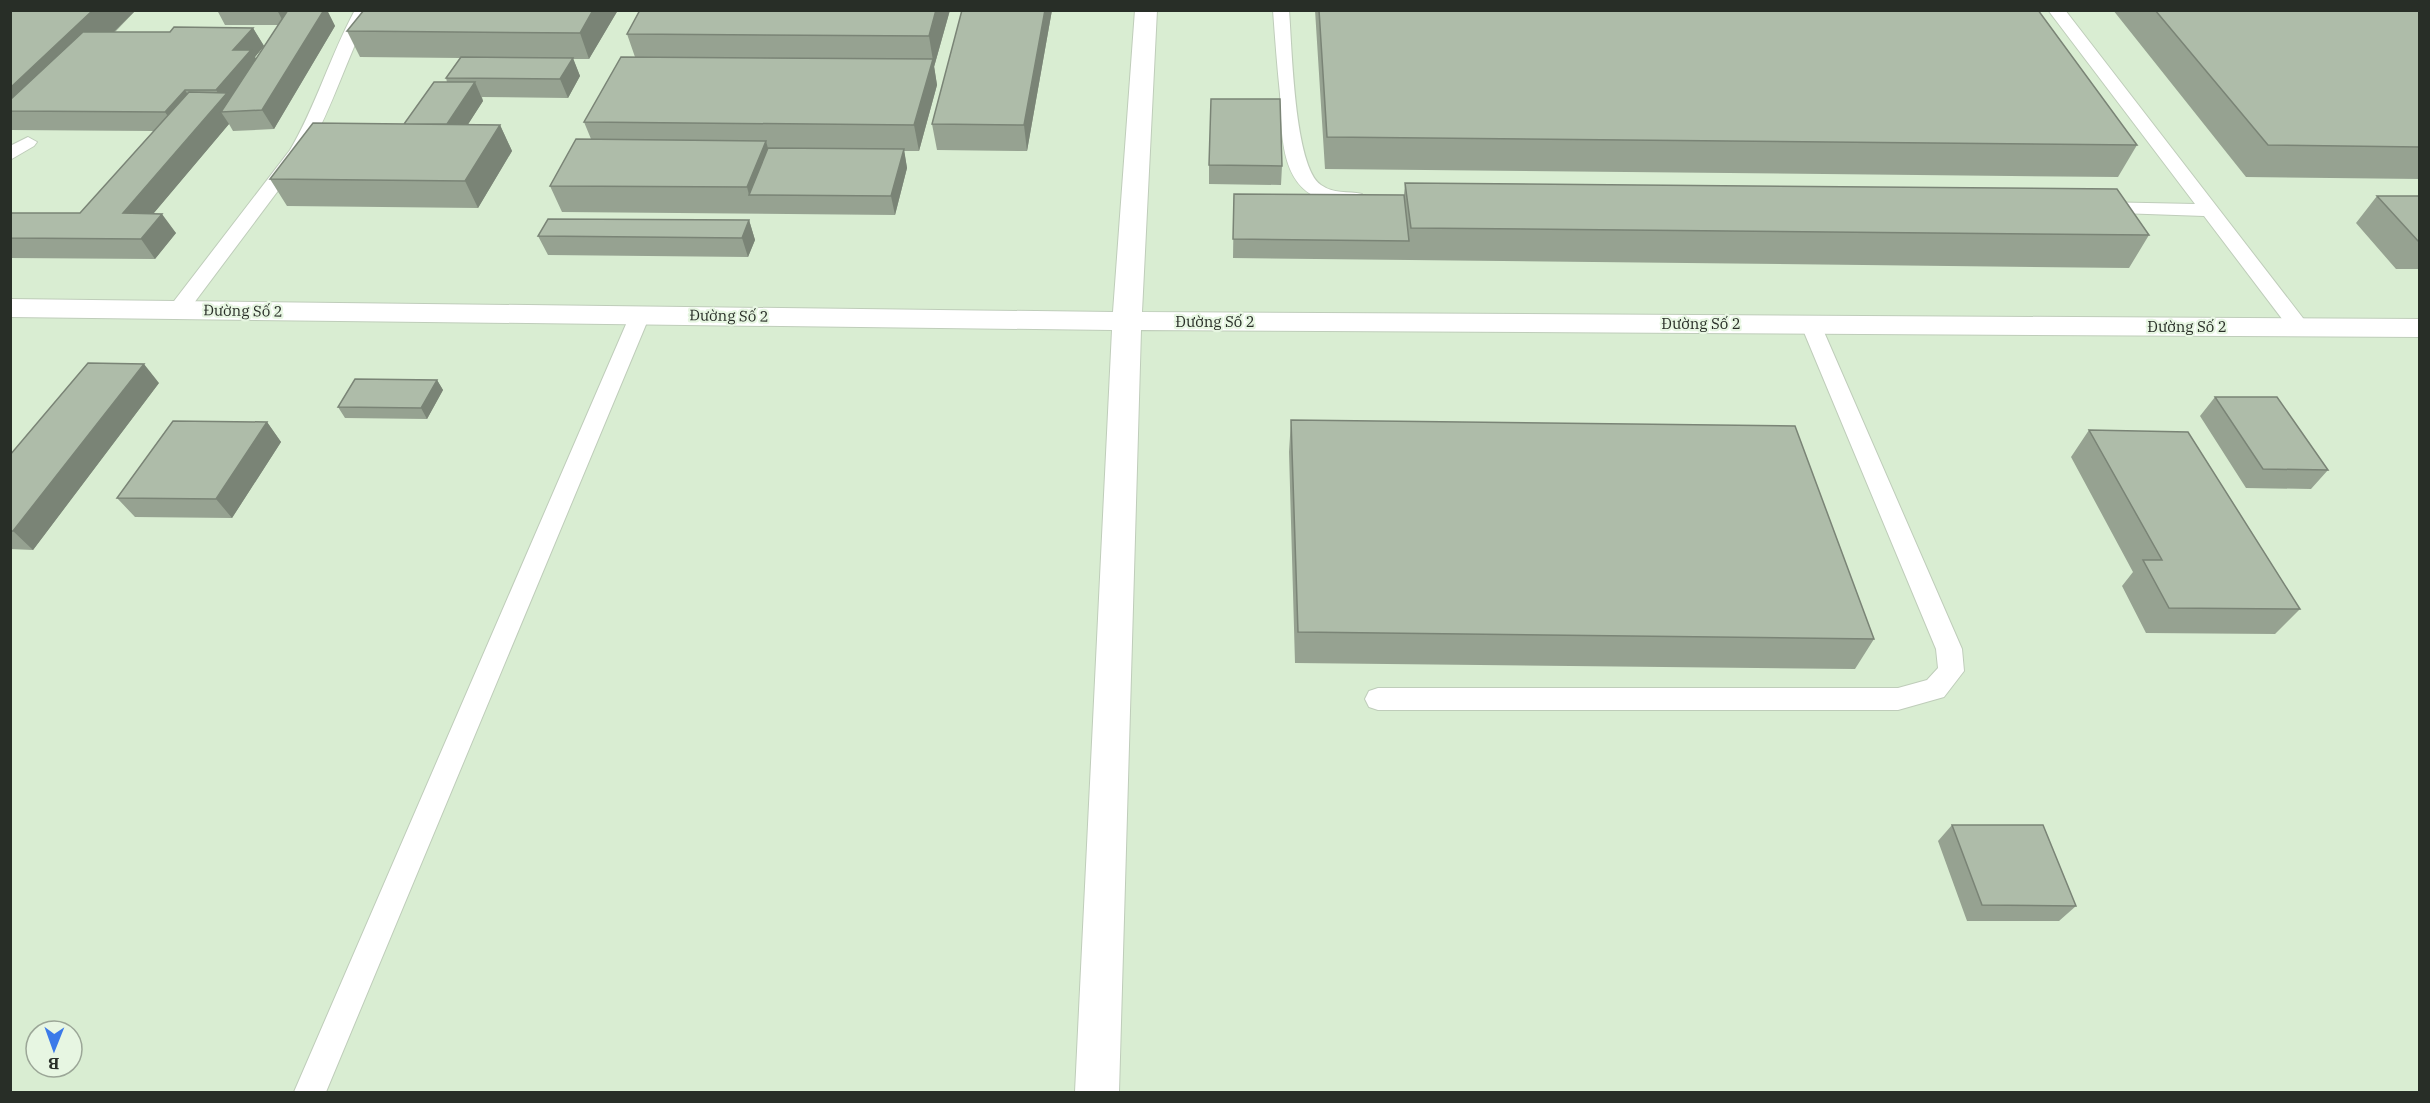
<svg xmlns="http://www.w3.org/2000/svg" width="2430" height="1103" viewBox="0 0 2430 1103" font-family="'IBM Plex Serif',serif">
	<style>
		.built { fill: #d9edd2; fill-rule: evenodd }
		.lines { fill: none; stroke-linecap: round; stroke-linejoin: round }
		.lane-casing { stroke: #bfcdba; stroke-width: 2 }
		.street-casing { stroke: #bfcdba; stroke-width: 2 }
		.lane { fill: #fff; fill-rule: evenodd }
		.street { fill: #fff; fill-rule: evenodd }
		.wall { fill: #96a291 }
		.shaded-wall { fill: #7a8476 }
		.building { fill: #aebca9; stroke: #7a8476; stroke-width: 1.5 }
		.labels { text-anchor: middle; stroke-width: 4.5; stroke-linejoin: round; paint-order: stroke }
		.street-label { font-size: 15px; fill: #282e27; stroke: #e7f6e2 }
	</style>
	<rect width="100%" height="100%" fill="#e7f6e2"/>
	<path class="built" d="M10,11H2419V1092H11ZM36,1031H72V1067H36Z"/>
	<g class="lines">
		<defs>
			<path id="lane" d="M355,10H371C347,57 333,107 307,152L185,315H171L168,310L171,305L290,150C316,106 330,56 355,10Z
				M1273,10H1289C1292,46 1294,167 1321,185C1333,194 1348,191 1362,194L1364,198L1362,202C1350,205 1337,203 1325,200C1279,188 1282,132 1280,94C1277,66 1275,38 1273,10Z
				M2048,10H2065L2306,322L2309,327L2306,332H2292L2204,216L2091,212L2089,208L2098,202L2195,204Z
				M28,137L37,142L34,146L10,160V146Z
				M640,308L647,310L650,315L326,1092H294L630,315L633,310Z
				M1811,318L1818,320L1821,325L1962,649L1964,671L1944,697L1898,710H1378L1369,707L1365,699L1369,691L1378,688H1898L1927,680L1938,668L1936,649L1801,325L1804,320Z"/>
			<path id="street" d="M1135,10H1157L1142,312L2420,319V337L1141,330L1119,1092H1075L1112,330L10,317V299L1113,312Z"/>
		</defs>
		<use href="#lane" class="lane-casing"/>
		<use href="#street" class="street-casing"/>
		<use href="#lane" class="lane"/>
		<use href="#street" class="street"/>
	</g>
	<path class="wall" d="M10,10H136L115,32H170L253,28L264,46L255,57L256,59L279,25H225L217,10H327L335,26L274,129L233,131L229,124L153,214L176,233L155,259L10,258V213H80L154,131L10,130Z
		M364,10H618L589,59H573L580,76L568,98L482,97L483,101L468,124L500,125L512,151L478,208L287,206L270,179L404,124L447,82L446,78L460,58L360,57L347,31Z
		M640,10H950L934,67L937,85L919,151H904L907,168L895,215L562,212L550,186L591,139L584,122L635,57L627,34Z
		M1052,10L1027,151L937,150L932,124Z
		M1315,10H2038L2137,145L2118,177L1325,169Z
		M2113,10H2420V179L2246,177Z
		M1209,165L1282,166L1281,185L1209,184Z
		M1405,183L2149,235L2129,268L1233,258L1234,194L1404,195Z
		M2377,196H2420V269H2396L2356,223Z
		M749,220L755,240L748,257L548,255L538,236Z
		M437,380L443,390L427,419L345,418L338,407Z
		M159,383L33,550L10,549V455Z
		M2215,397L2328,470L2311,489L2246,488L2200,416Z
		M1291,420L1874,639L1855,669L1295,663L1289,452Z
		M267,422L281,442L232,518L135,517L117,498Z
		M2089,430L2300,609L2275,634L2146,633L2122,586L2133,572L2071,457Z
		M1952,825L2076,906L2059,921H1967L1938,841Z"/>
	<path class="shaded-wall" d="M93,10H136L33,111H10V88Z
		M277,10H296L285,25Z
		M324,10H327L335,26L274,129L262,110Z
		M593,10H618L589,59L580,33Z
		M936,10H950L934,67L929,36Z
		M1045,10H1052L1027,151L1024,125Z
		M253,28L264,46L255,57L262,69L221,112L229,124L137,233L123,213L222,99L216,90L233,50Z
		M573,58L580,76L568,98L560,79Z
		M933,59L937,85L919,151L914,125Z
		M475,82L483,101L453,148L444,129Z
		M185,90L197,109L178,131L165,112Z
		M500,125L512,151L478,208L465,181Z
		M766,141L773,167L749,195L747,187Z
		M904,149L907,168L895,215L891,196Z
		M162,214L176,233L155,259L141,239Z
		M749,220L755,240L748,257L742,238Z
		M144,364L159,383L33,550L13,531Z
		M437,380L443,390L427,419L421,408Z
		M267,422L281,442L232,518L216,499Z"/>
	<path class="building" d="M10,10H93L10,88Z
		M288,10H324L262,110L221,112Z
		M364,10H593L580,33L347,31Z
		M640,10H936L929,36L627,34Z
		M962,10H1045L1024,125L932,124Z
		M1319,10H2038L2137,145L1327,137Z
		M2155,10H2420V147L2268,145Z
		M174,27L253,28L233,50H251L216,90H185L165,112L10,111V100L83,32H170Z
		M461,57L573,58L560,79L446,78Z
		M621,57L933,59L914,125L584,122Z
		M434,82H475L447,124H404Z
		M189,92L227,93L123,213L162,214L141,239L10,238V213H80Z
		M1211,99H1280L1282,166L1209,165Z
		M313,123L500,125L465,181L270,179Z
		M576,139L766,141L747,187L550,186Z
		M768,148L904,149L891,196L749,195Z
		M1405,183L2117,189L2149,235L1411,228Z
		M1234,194L1404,195L1409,241L1233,239Z
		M2377,196H2420V242H2419Z
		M548,219L749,220L742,238L538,236Z
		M88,363L144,364L13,531H10V455Z
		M355,379L437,380L421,408L338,407Z
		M2215,397H2277L2328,470L2263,469Z
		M1291,420L1795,426L1874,639L1298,632Z
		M173,421L267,422L216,499L117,498Z
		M2089,430L2188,432L2300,609L2169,608L2143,560H2162Z
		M1952,825H2043L2076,906L1982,905Z"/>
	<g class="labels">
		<g class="street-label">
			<text transform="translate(243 311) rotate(1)" y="5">Đường Số 2</text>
			<text transform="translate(729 316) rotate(1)" y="5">Đường Số 2</text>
			<text x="1215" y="327">Đường Số 2</text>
			<text x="1701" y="329">Đường Số 2</text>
			<text x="2187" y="332">Đường Số 2</text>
		</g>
	</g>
	<rect width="2430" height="1103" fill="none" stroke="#282e27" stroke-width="24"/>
	<g transform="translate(54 1049) rotate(181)"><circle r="28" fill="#e7f6e2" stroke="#9ba697" stroke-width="1.5"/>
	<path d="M0-4.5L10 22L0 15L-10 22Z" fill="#3b7ae9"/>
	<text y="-9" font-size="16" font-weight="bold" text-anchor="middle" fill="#282e27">B</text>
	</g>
</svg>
